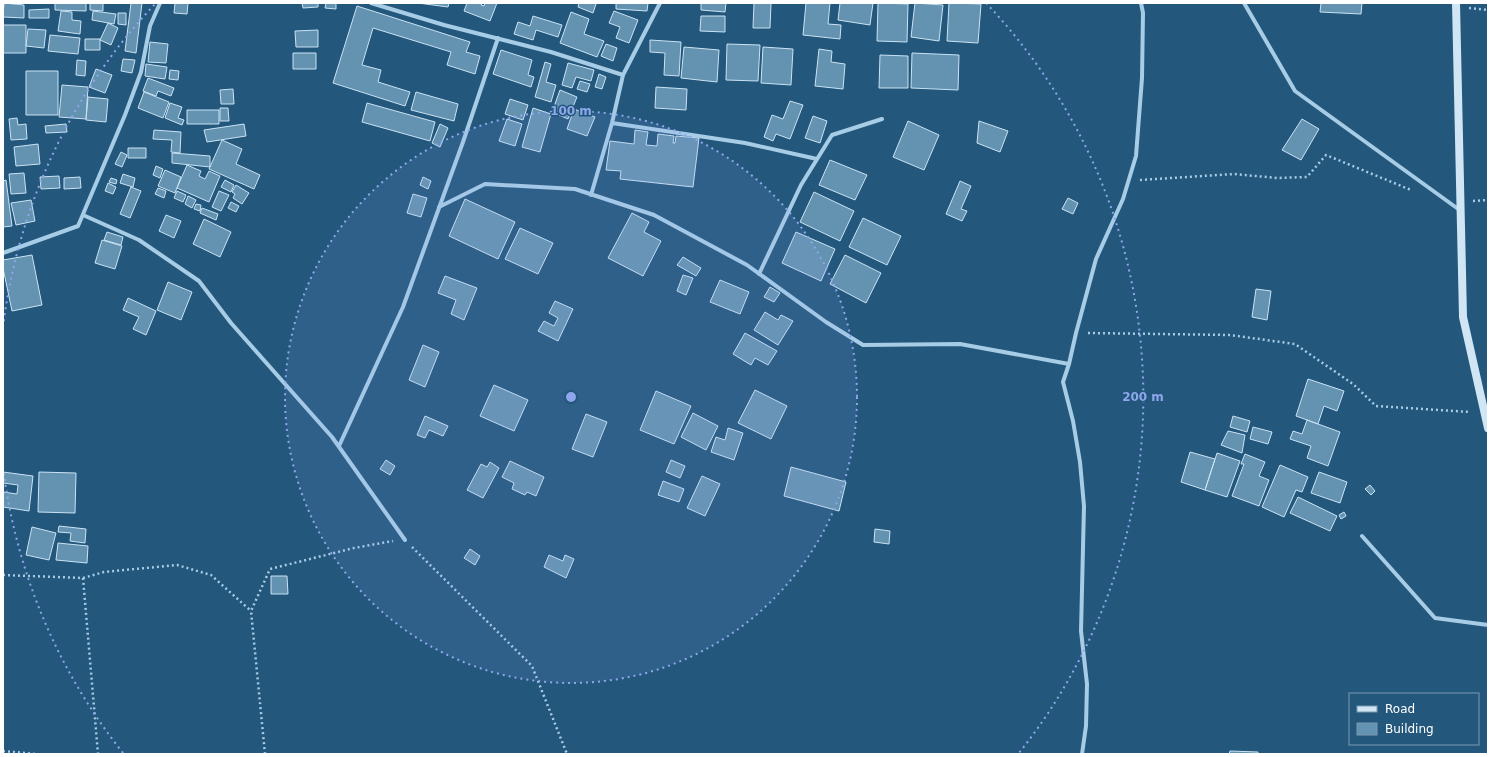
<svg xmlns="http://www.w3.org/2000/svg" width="1491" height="757" viewBox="0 0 1491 757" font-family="'DejaVu Sans',sans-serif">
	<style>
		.building { fill: #6492b1; stroke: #cae3f4 }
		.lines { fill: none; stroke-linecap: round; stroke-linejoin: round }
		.path { stroke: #a7cce6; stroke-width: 2.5; stroke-dasharray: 2 3; stroke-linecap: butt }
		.street { stroke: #a7cce6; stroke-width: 4 }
		.secondary { stroke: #d0e6f5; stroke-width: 8 }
		.ring { fill: none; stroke: #8ea6ec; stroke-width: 2; stroke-dasharray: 2 4 }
		.centre { fill: #8ea6ec; stroke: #23577c; stroke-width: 2 }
		.ring-label { font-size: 12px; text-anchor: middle; font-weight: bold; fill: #8ea6ec; stroke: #23577c; stroke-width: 3; stroke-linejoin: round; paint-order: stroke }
	</style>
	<rect width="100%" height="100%" fill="#23577c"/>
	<path class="building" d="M4,3L24,5V18L3,17Z
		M55,3H86V11L55,10Z
		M90,3H103V11L90,10Z
		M131,3H142L136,53L125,51Z
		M175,3H188L187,14L174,13Z
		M302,3H318V7L303,8Z
		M326,3H336V9L325,8Z
		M418,3H449L448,7Z
		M467,3H482L481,5L484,6L485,3H497L490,21L464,11Z
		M579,3H595L596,4L593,13L578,7Z
		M616,3H648L647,11L616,9Z
		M701,3H726L725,12L701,10Z
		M754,3H771L770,28H753Z
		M806,3H830L828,24L841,25L840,39L803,35Z
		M840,3H873L870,25L838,20Z
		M878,3L908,4L907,42L877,41Z
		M915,3L943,5L939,41L911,37Z
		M949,3L981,4L978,43L947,41Z
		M1321,3H1362L1361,14L1320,12Z
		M357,6L470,42L466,52L480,56L475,74L447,65L451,52L373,28L362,65L381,70L378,82L410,92L405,106L333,83Z
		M49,9V18H29V10Z
		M61,11L72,12V20L81,21L80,34L58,31Z
		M93,11L116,14L114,24L92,20Z
		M614,11L638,20L629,43L616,38L620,27L609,23Z
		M571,12L589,19L584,34L604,41L597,57L560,43Z
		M118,13H126V25L118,24Z
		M533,16L562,25L558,37L536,30L533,40L514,34L518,22L530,26Z
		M701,16H725V32L700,31Z
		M108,23L118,28L111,45L100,40Z
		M3,25H26V53H3Z
		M28,29L46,30L44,48L26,46Z
		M318,30V47H296L295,31Z
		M50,35L80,38L78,54L48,51Z
		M85,39H100V50H85Z
		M650,40L681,42L679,76L664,75L665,53L650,52Z
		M150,42L168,44L166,63L148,62Z
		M606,44L617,48L613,61L601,56Z
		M727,44L760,45L758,81L726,80Z
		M684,47L719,50L717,82L681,78Z
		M763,47L793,49L791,85L761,83Z
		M819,49L832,51L831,62L845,64L843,89L815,86Z
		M501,50L532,60L528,75L534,77L531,87L493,74Z
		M293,53H316V69H293Z
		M912,53L959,55L958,90L911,88Z
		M880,55L908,56V88H879Z
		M123,59L135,60L132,73L121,71Z
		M77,60L86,61L85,76L76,75Z
		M545,62L551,64L546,82L556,85L551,102L535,97Z
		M568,63L594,70L591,81L576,77L572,88L562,85Z
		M146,64L167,67L165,79L145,76Z
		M96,69L112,75L105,93L89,87Z
		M170,70L179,71L178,80L169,79Z
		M26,71H58V115H26Z
		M599,74L606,77L602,89L595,87Z
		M148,78L174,88L171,96L158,91L156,96L143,91Z
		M580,81L590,84L587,92L577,89Z
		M62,85L88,87L86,119L59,117Z
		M656,87L687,89L686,110L655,108Z
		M233,89L234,104H221L220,90Z
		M560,90L577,97L568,119L552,112Z
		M144,92L169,102L163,118L138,108Z
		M416,92L458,104L454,121L411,110Z
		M88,97L108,99L106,122L86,120Z
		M510,99L528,105L523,120L505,114Z
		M790,101L803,105L790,139L776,134L773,141L764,137L772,115L783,119Z
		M170,103L182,107L178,118L184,120L182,125L165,118Z
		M367,103L435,122L430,141L362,122Z
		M220,108H228L229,121H220Z
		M533,108L551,114L540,152L522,147Z
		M574,109L595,117L587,136L567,129Z
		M187,110H219V124H187Z
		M813,116L827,121L820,143L805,138Z
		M17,118L18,125L26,124L27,139L11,140L9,119Z
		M507,119L522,124L515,146L499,141Z
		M1302,119L1319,129L1301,160L1282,150Z
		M908,121L939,135L924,170L893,157Z
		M979,121L1008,131L1000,152L977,143Z
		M66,124L67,132L46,133L45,126Z
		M244,124L246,136L207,142L204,130Z
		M440,124L448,128L440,147L432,143Z
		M154,130L181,132L180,153L171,152L172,140L153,139Z
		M635,130L648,132L646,145L657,146L658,134L674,136L673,143H675L676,136L699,138L693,187L620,179L621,171L606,170L610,141L634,144Z
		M222,140L242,149L236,164L260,175L254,189L209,169Z
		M38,144L40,164L16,166L14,147Z
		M128,148H146V158H128Z
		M121,152L127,155L122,167L115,164Z
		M172,153L210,156V167L172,163Z
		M830,160L867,175L855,200L819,185Z
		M187,165L201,171L199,176L205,179L209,171L220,176L209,202L177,188Z
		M156,166L163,169L160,178L153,175Z
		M165,170L181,177L175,193L158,186Z
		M24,173L26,193L11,194L9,174Z
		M123,174L135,178L133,187L120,183Z
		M59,176L60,188L41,189L40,177Z
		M80,177L81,188L64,189V178Z
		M423,177L431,181L428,189L420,185Z
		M111,178L117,180L116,184L109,182Z
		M6,180L12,226L3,227V181Z
		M225,180L234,185L231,192L221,187Z
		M960,181L971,186L961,209L967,211L962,221L946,214Z
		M108,183L116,187L113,194L105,191Z
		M236,185L249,193L242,204L233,198L235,194L232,192Z
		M131,187L141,191L130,218L120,214Z
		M158,188L166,191L164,198L155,194Z
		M177,191L186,195L183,202L174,198Z
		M219,191L229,195L221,211L212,207Z
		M814,192L854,211L840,241L800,222Z
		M413,194L427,198L421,217L407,213Z
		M188,196L196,200L192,208L185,204Z
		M1068,198L1078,203L1073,214L1062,209Z
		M465,199L515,222L498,259L449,236Z
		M31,200L35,221L16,225L11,203Z
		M231,202L239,206L236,212L228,208Z
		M196,204L201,205L200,211L194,209Z
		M202,208L218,214L216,220L200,213Z
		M632,213L649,222L644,232L661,241L643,276L608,258Z
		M166,215L181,221L174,238L159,231Z
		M863,218L901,236L887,265L849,247Z
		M204,219L231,232L220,257L193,244Z
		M520,228L553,243L538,274L505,259Z
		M107,232L123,237L121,245L104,240Z
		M796,232L835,249L821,281L782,263Z
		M102,240L122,246L115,269L95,263Z
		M32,255L42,305L12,311L3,268V260Z
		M845,255L881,273L866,303L830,284Z
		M683,257L701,268L696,276L677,265Z
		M683,275L693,278L686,295L677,291Z
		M445,276L477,288L464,320L451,314L456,300L438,293Z
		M720,280L749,292L740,314L710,302Z
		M168,282L192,292L181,320L157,310Z
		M770,287L780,293L774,302L764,297Z
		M1256,289L1271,291L1267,320L1252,317Z
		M128,298L156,311L146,335L133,329L139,317L123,310Z
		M555,301L573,309L558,341L538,331L544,321L554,326L558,318L549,313Z
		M765,312L778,320L781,315L793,321L778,345L754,330Z
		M745,333L777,351L768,365L755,358L751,365L733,354Z
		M423,345L439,352L425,387L409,380Z
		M1308,379L1344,391L1337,411L1324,406L1318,424L1296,416Z
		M494,385L528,400L514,431L480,416Z
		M755,390L787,406L771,439L738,423Z
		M656,391L691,406L674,444L640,430Z
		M693,413L718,426L706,450L681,437Z
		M586,414L607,422L593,457L572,449Z
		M425,416L448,426L443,436L429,430L425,438L417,435Z
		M1233,416L1250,421L1247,432L1230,427Z
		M1307,420L1340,432L1328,466L1307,458L1311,446L1290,439L1293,431L1302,434Z
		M1253,427L1272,432L1268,444L1250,439Z
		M728,428L743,433L734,460L711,452L716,437L725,440Z
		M1228,431L1245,435L1242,453L1221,445Z
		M1190,452L1215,459L1205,490L1181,482Z
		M1217,453L1240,461L1227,497L1205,490Z
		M1245,454L1265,462L1259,476L1269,480L1259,506L1232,496L1244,464H1241Z
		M386,460L395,466L390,475L380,469Z
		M671,460L685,466L680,478L666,472Z
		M510,461L544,477L536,496L527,492L525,495L512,489L514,483L502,477Z
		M490,462L499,468L483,498L467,490L481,464L487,467Z
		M1280,465L1308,477L1302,492L1296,490L1284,517L1262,507Z
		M791,467L846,482L839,511L784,496Z
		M3,472L33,476L29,511L3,507V492L17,494L18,485L3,483Z
		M39,472L76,473L75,513L38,512Z
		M1319,472L1347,482L1340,503L1311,493Z
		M702,476L720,484L705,516L687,508Z
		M663,481L684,489L679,502L658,495Z
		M1370,485L1375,491L1371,495L1365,489Z
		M1298,497L1337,516L1330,531L1290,513Z
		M1344,512L1346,516L1341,519L1339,515Z
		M59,526L86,529L85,543L70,541L71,533L58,532Z
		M32,527L56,533L49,560L26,555Z
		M875,529L890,531L889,544L874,542Z
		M58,543L88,546L87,563L56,560Z
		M470,549L480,556L475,565L464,558Z
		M549,555L563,561L565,555L574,559L566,578L544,567Z
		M271,576H287L288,594H271Z
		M1230,751L1258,752V754H1229Z"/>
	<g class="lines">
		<path class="path" d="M1469,8L1488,10
			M1140,180L1234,174L1277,178L1307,177L1326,155L1411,190
			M1473,201L1488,200
			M1088,333L1230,335L1295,344L1353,384L1376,406L1470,412
			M412,547L532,666L567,754
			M3,575L83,578L98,754
			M83,578L104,572L177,565L211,575L251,611
			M3,751L36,754
			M265,754L251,611L270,569L354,548L393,541"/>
		<path class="street" d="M371,3L444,25L551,52L623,75
			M1244,3L1295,91L1461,211
			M612,123L745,143L817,159
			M591,195L612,123L623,75L660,3
			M439,207L485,184L575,189L654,215L747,265L826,322L863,345L960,344L1069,364
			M83,215L139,240L199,281L231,323L332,437L405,540
			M3,253L78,226L125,115L141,72L150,26L160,3
			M759,274L801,185L832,135L882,119
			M339,446L403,307L463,142L498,38
			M1362,536L1435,618L1488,625
			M1082,754L1086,726L1087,684L1081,631L1084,506L1080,462L1073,421L1063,382L1069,364L1076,333L1096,259L1123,199L1136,156L1142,78L1143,13L1141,3"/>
		<path class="secondary" d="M1456,3L1463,317L1488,428"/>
	</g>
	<circle cx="571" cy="397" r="286" fill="#8ea6ec" fill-opacity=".12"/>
	<g class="ring">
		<circle cx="571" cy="397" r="286"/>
		<path d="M123 753A572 572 0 0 1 3 467M3 327A572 572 0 0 1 156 3M986 3A572 572 0 0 1 1019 753"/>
	</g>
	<circle cx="571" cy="397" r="6" class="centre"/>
	<g class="ring-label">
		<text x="571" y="115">100 m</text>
		<text x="1143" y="401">200 m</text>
	</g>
	<rect width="1491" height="757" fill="none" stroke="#ffffff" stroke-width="8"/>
	<rect x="1349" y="693" width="130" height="52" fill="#23577c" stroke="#7b9ab0"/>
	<rect x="1357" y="706" width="20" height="6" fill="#d0e6f5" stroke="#7b9ab0"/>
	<text x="1385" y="713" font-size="12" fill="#ffffff">Road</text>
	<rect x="1357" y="723" width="20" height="12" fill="#6492b1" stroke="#7b9ab0"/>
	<text x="1385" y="733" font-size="12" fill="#ffffff">Building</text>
</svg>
